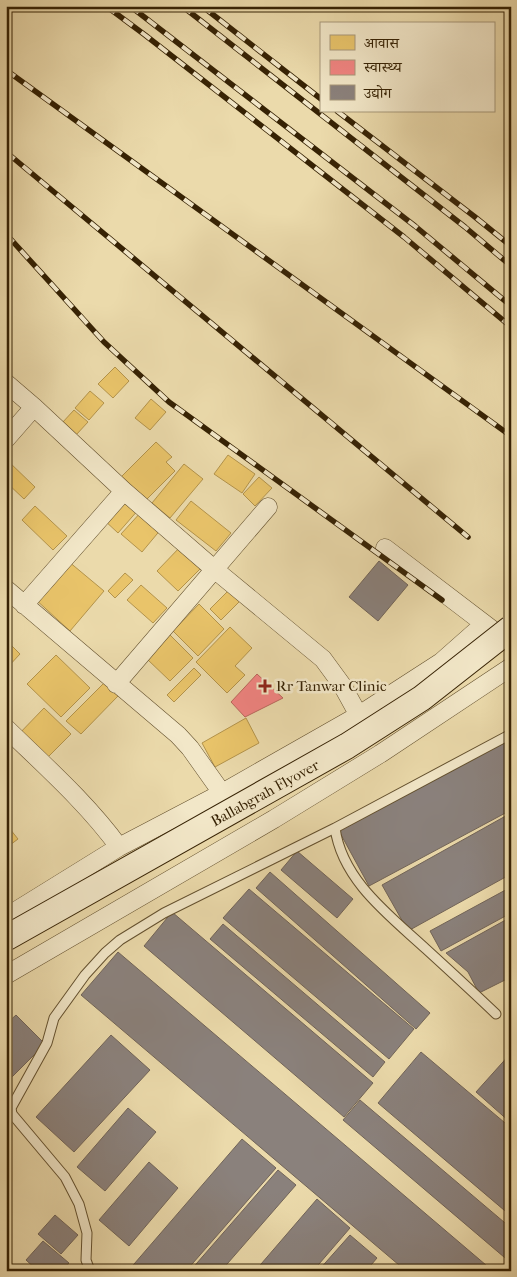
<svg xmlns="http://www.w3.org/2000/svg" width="517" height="1277" viewBox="0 0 517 1277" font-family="'IM FELL French Canon','Noto Serif Devanagari',serif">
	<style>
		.homes { fill: #e9c46a; stroke: #b3934b }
		.health { fill: #f28482; stroke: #ba675c }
		.industry { fill: #8a817c; stroke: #716458 }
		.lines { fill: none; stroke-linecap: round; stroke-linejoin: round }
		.service-casing { stroke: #63502e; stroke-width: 11 }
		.minor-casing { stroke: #63502e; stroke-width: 19 }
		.service { stroke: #f2e7c8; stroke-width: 9 }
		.minor { stroke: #f2e7c8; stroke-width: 18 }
		.rail-casing { stroke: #362204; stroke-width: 5.5 }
		.rail { stroke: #f2e7c8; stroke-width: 4; stroke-dasharray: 11; stroke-linecap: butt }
		.secondary-bridge-casing { stroke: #362204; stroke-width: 27; stroke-linecap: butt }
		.secondary-bridge { stroke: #f2e7c8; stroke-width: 25 }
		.poi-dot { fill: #8f2418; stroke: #f2e7c8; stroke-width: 2 }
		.labels { text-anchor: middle; stroke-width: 5; stroke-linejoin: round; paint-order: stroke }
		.poi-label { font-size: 15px; fill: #362204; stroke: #f2e7c8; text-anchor: start }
		.street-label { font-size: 15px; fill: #362204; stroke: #f2e7c8 }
	</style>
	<rect width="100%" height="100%" fill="#ebdaab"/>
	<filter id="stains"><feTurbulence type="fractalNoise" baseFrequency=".004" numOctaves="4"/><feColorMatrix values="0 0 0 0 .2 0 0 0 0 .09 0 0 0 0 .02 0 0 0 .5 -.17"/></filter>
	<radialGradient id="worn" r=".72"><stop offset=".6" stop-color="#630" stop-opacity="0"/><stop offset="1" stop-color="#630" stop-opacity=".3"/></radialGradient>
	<path class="homes" d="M115,367L129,381L113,398L98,384Z
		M90,391L104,403L89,420L75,408Z
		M151,399L166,412L150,430L135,418Z
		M74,410L88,422L76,435L62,423Z
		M156,442L172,457L166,462L175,471L142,504L118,480Z
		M228,455L255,474L242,493L214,474Z
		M7,460L35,487L24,499L6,482Z
		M184,464L203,479L170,518L152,503Z
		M259,477L272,488L255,506L243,494Z
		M123,496L139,509L118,533L103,519Z
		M191,501L231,533L216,551L176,520Z
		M35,506L67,536L53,550L22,520Z
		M142,511L162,528L142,552L121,534Z
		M182,545L204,565L178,591L157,571Z
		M68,561L104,591L70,631L34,598Z
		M125,573L133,580L115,598L108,591Z
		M141,585L167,608L153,623L127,600Z
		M231,588L242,599L221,620L210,609Z
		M199,604L224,629L198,656L173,631Z
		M230,627L252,648L235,666L245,675L227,693L196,662Z
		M170,635L193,658L170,681L147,659Z
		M9,643L20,654L6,669V646Z
		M56,655L90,688L61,717L27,684Z
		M194,668L201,675L174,702L167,695Z
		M104,683L118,696L81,734L66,721Z
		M44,708L71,734L43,762L16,737Z
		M246,718L259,743L215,767L202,743Z
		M6,824L18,839L6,848Z"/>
	<path class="health" d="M257,674L283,698L245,717L231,702Z"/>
	<path class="industry" d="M379,561L408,585L378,621L349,597Z
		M511,738V810L369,886L339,831Z
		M511,813V874L408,931L382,885Z
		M297,851L353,899L337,918L281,870Z
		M270,872L430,1013L416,1029L256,888Z
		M511,887V913L441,951L430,931Z
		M249,889L414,1029L389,1059L223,918Z
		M172,912L373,1083L344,1117L144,946Z
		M511,917V977L479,993L468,972L446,953Z
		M223,924L385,1062L373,1077L210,939Z
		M118,952L493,1271H406L81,995Z
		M16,1015L45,1044L6,1083V1024Z
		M111,1035L150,1070L74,1152L36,1117Z
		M421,1052L511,1128V1216L378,1103Z
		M511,1053V1123L476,1092Z
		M360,1100L511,1228V1263L343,1120Z
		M128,1108L156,1132L105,1191L77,1167Z
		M242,1139L276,1168L186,1271H128Z
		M149,1162L178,1188L129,1246L99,1220Z
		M278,1170L296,1185L221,1271H190Z
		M317,1199L350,1228L313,1271H255Z
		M55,1215L78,1235L61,1254L38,1234Z
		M350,1235L377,1258L366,1271H318Z
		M43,1241L69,1263L62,1271H38L26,1260Z"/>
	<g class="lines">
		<defs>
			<path id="service" d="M335,828C342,880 389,915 426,949C449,970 473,992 496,1014
				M90,1271L86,1260L87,1233L79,1204L65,1177L12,1114L11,1108L47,1043L54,1018L85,975L105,953L120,940L164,913L335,828L511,734"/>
			<path id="minor" d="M6,383L34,407L124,491L214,569L323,659L342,685L364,725
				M6,439L34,407
				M385,548L511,644
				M6,589L178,735L190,748L222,793
				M24,605L124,491
				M116,684L268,507
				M6,728C45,766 87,803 119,847
				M6,917L119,847L222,793L359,715L441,662L484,624
				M6,975L274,819L380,754L511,667"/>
		</defs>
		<use href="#service" class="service-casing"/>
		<use href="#minor" class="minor-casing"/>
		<use href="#service" class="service"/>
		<use href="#minor" class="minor"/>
		<defs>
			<path id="rail" d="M106,6L145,35L404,237L511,327
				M130,6L415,226L511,306
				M182,6L465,227L511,266
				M202,6L321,99
				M6,70L511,436
				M337,111L475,217L511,246
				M6,152L468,537
				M6,234L104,342L169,402L442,600"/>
		</defs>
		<use href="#rail" class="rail-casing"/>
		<use href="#rail" class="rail"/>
		<defs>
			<path id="secondary-bridge" d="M6,938L347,746L422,698L511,628"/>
		</defs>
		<use href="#secondary-bridge" class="secondary-bridge-casing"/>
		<use href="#secondary-bridge" class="secondary-bridge"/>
	</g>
	<path class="poi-dot" d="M262.5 678.5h5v5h5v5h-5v5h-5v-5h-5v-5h5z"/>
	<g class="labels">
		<g class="poi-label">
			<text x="276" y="691">Rr Tanwar Clinic</text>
		</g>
		<g class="street-label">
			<text transform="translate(265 793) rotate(-29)" y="5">Ballabgrah Flyover</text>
		</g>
	</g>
	<rect width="517" height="1277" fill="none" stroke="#ebdaab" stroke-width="25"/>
	<rect x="8" y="8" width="502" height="1262" fill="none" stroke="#362204" stroke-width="2.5"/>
	<rect x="12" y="12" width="492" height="1252" fill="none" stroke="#362204"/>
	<rect x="320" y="22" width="175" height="90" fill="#f2e7c8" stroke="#a7987a"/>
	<rect x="330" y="35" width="25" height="15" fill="#e9c46a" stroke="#a7987a"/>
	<text x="364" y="48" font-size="15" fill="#362204">आवास</text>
	<rect x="330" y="60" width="25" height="15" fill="#f28482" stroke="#a7987a"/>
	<text x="364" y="72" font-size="15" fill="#362204">स्वास्थ्य</text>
	<rect x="330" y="85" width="25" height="15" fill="#8a817c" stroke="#a7987a"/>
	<text x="364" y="98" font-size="15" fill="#362204">उद्योग</text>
	<rect width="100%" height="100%" filter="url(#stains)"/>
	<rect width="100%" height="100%" fill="url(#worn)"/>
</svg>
